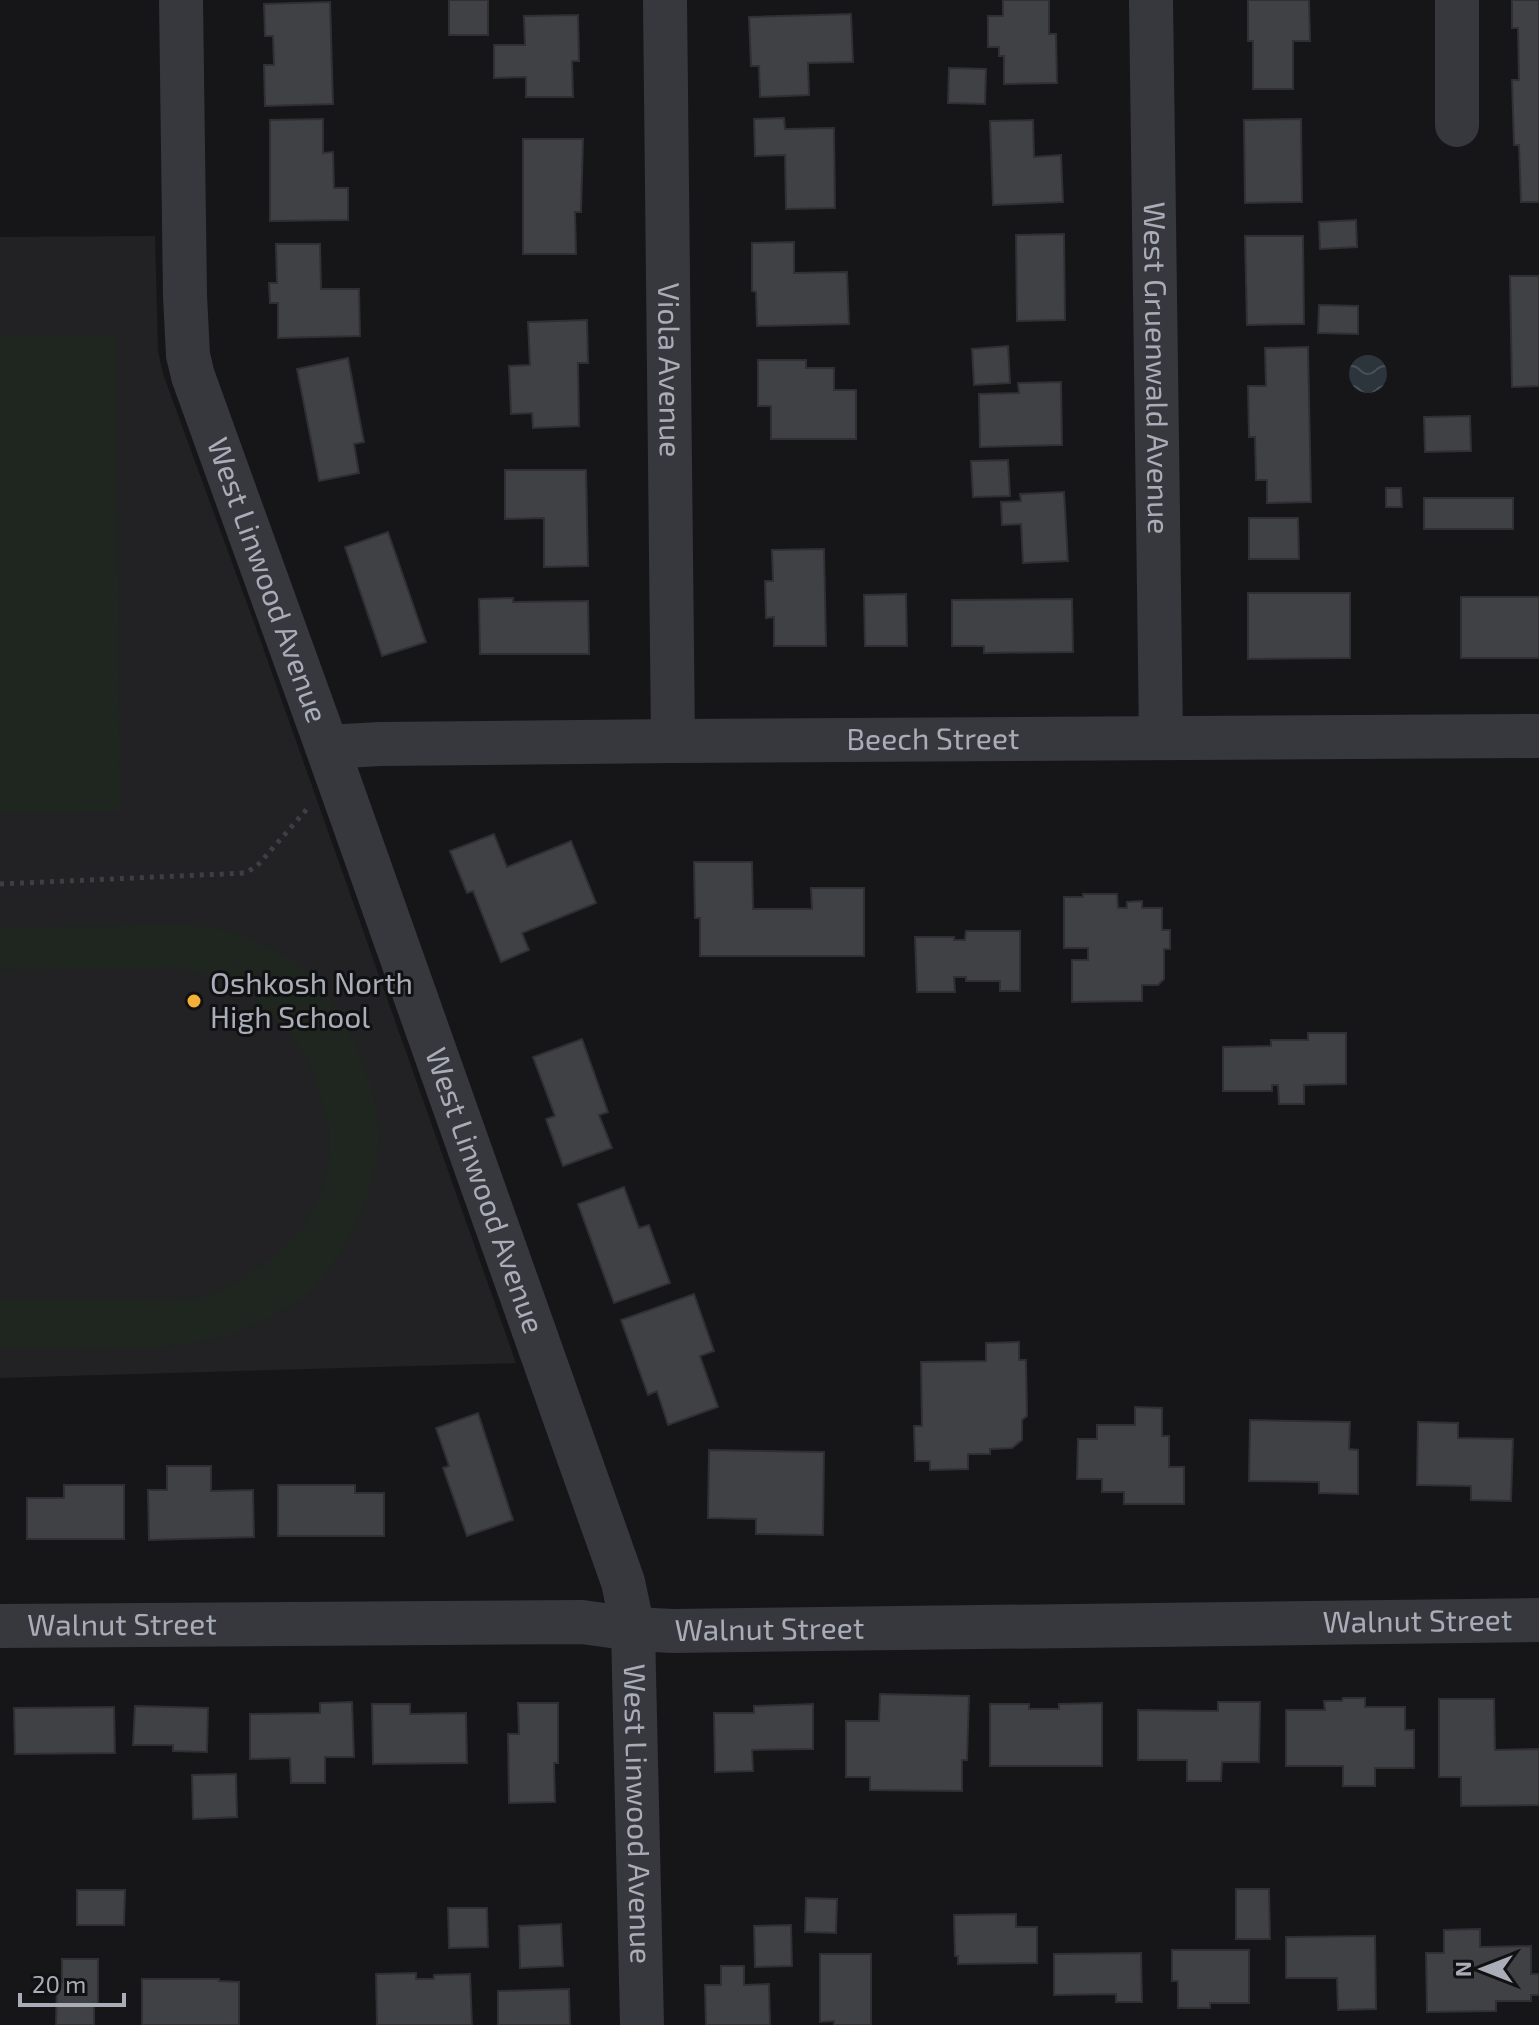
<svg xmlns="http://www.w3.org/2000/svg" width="1539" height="2025" viewBox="0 0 1539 2025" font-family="'Exo 2',sans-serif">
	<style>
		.built { fill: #222225 }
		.pitch { fill: #1e261f }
		.water { fill: url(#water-waves) }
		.building { fill: #404145; stroke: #303034; stroke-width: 2 }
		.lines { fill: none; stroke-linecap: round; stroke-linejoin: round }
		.path { stroke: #3d3f44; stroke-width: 5; stroke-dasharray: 4 6; stroke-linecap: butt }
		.minor { stroke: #37383d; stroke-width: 44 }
		.poi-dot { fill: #f2b134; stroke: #111113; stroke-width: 3 }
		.labels { text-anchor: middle; stroke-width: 6; stroke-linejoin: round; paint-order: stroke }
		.street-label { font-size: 30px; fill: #a8adb8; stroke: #111113 }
		.poi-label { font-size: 30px; fill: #a8adb8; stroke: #111113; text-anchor: start }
	</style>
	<defs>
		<pattern id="water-waves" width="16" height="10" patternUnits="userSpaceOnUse" patternTransform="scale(2)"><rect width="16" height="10" fill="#2c353c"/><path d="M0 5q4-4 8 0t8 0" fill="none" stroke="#485056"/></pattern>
	</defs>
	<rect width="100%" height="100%" fill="#161618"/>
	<path class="built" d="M155,236L158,351L163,374L260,639L516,1363L0,1378V237Z"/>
	<path class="pitch" d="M0,336H116L120,811L0,812Z
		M165,925C179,925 193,925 207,927C240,931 280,951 306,971C327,988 343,1017 354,1041C366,1067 377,1099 378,1128C382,1187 343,1269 295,1303C286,1310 274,1316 263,1321C191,1359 81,1348 0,1348V1300L203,1298L241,1280L274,1256L300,1230L320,1199L329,1161L330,1131L311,1065L292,1035L243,988L178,967L0,970V927Z"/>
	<path class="water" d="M1349 374a19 19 0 1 1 38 0a19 19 0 1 1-38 0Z"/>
	<path class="building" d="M449,0H488V35H449Z
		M1003,0H1049V34H1056L1057,83L1004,84V56H999V47H988V16H1003Z
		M1248,0H1309L1310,41H1293V89H1253V41H1248Z
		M1512,0H1539V202H1521L1519,145H1514L1512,80H1519L1518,28H1512Z
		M330,2L333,104L265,106L264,65H274L273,36H265L264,4Z
		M851,14L853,62L808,63L809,95L760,97L759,66H751L749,17Z
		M578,15L579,61H572L573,97H526V77L494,78V45H525L524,16Z
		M949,68L986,69L985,104L948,103Z
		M784,118L785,129L834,128L835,208L786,209L785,155L755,156L754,119Z
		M323,119V153L333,152L334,188H348V220L270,221V120Z
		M1301,119L1302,202L1245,203L1244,120Z
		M1033,120L1034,157L1061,155L1063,202L993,205L990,121Z
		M523,139H583L581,212H575L576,254H523Z
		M1356,220L1357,247L1320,249L1319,222Z
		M1064,234L1065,320L1017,321L1016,235Z
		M1245,236H1303L1304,324L1247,325Z
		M794,242V273L847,272L849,324L757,326L756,292L752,291V243Z
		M276,244H320L321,289H359L360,336L278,338V303H270L269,283H277Z
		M1510,276H1539V386L1512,387Z
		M1319,305L1358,306V334L1318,333Z
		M587,320L588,363H578L579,426L533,428L532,413L511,414L509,366L530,365L528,322Z
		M1008,346L1010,383L974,385L972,349Z
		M1308,347L1311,502L1267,503V480H1256L1255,437H1249L1248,386H1266L1265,348Z
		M348,358L364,442L354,444L359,473L319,481L297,369Z
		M758,360H806V368H834V390H856V439H771V406H758Z
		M1061,382L1062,445L980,447L979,394L1019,393L1018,383Z
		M1470,416L1471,451L1425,452L1424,417Z
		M1008,460L1010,496L973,497L971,461Z
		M505,470H586L588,566L544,567V518L505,519Z
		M1386,488H1401L1402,507H1386Z
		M1064,492L1068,561L1023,563L1021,524L1002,525L1001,502L1021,501L1020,494Z
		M1424,498H1513V529H1424Z
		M1249,518H1298L1299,559H1249Z
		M388,532L426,642L382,656L345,547Z
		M824,549L826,646H774V617L766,618L765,581H773L772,550Z
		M1248,593H1350V658L1248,659Z
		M906,594L907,646H865L864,595Z
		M1461,597H1539V658H1461Z
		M513,598V602L588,601L589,654H480L479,599Z
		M1072,599L1073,652L984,653V646H952V600Z
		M494,834L507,867L571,841L596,903L522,933L529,950L501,962L473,891L467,893L450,851Z
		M694,862H752L753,909H812L811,888H864V956H700V918H695Z
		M1083,894H1117L1118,908H1127V902L1142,901V908H1162V930H1170V949H1164V979L1158,985H1142V1001L1072,1002V960H1088V948H1064V897H1083Z
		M966,931H1020V991H1000V981H966V977H954L955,992H917L915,937H954V940H965Z
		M1308,1033H1346V1084L1304,1085V1104H1279L1278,1085H1272V1091H1223V1047L1271,1046V1040H1308Z
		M582,1039L608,1112L599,1115L612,1148L563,1166L546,1119L555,1116L533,1057Z
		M624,1187L639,1228L649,1225L670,1283L614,1303L578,1204Z
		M694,1294L714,1351L700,1356L718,1407L668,1425L657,1391L648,1395L621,1320Z
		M1019,1342V1360H1026L1027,1416L1022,1420V1440L1012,1448L990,1449V1454H968V1469L930,1470V1461H915L914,1426H922L921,1362L986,1361V1343Z
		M1135,1407L1162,1408V1436H1169V1467H1184V1504H1124V1492H1102V1479H1077L1078,1439H1097V1425H1135Z
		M478,1413L513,1520L467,1536L443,1468L449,1466L436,1428Z
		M1250,1420L1350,1422L1349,1449L1358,1450V1494L1319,1493V1482L1249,1481Z
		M1418,1422L1458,1423V1438L1513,1439L1511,1501L1471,1500V1486L1417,1485Z
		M709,1450L824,1452L823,1535L756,1534V1519L708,1518Z
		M167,1466H211V1491L253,1490L254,1537L149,1540L148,1490H167Z
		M64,1485H124V1539H27V1498H64Z
		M278,1485H355V1493H384V1536H278Z
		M880,1694L969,1696L967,1760H962V1791L870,1790V1777H846V1721H879Z
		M1343,1698H1365V1707H1405V1730H1414V1768H1375V1786H1343V1766H1286V1710H1325L1324,1701H1342Z
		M1439,1699H1494L1495,1750L1539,1749V1805L1461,1806V1777H1439Z
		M352,1702L354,1757H325V1783H291L290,1758L250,1759V1714L320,1713V1703Z
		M1218,1702H1260L1259,1762H1222L1221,1781H1187V1760H1138V1710L1218,1711Z
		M518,1703H558V1763H554L555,1802L509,1803L508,1734H519Z
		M1102,1703V1766H990V1704H1029V1709H1059V1704Z
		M372,1704H410V1714L466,1713L467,1763L373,1764Z
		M813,1704V1749L752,1750L753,1771L715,1772L714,1713H754V1706Z
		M135,1706L208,1708L207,1752L173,1751V1745H133Z
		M114,1707L115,1753L15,1754L14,1708Z
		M236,1774L237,1817L193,1819L192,1775Z
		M1236,1889H1269L1270,1939H1236Z
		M77,1890H125L124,1925H77Z
		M806,1898L837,1899L836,1933L805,1932Z
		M448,1908H487L488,1947L449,1948Z
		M1016,1914V1927H1037V1963L958,1964V1956H955L954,1915Z
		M561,1924L563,1966L520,1968L519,1926Z
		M791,1925L792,1966L755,1967L754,1926Z
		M1480,1929V1947L1531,1946V1974H1539V1995H1531V2001H1496V2011L1427,2012L1426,1953H1444V1930Z
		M1375,1936L1376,2009L1338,2010L1337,1978H1286V1937Z
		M1172,1950H1249V2003H1210V2008H1178V1981H1172Z
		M1141,1953L1142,2002H1116V1994L1054,1995V1954Z
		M820,1954H871V2025H834V2021L820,2022Z
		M62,1959H98V2005H94V2025H56L57,1982H62Z
		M721,1966H744V1985L769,1984L770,2025H706L705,1985H721Z
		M416,1973V1979H434V1975L470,1974L472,2025H377L376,1974Z
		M142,1979H219V1981L239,1982V2025H142Z
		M569,1989L570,2025H498V1991Z"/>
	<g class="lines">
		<path class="path" d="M0,884L245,873L257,866L307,809"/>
		<g class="minor">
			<path id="s1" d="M181,0L185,296L188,355L193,376L327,747L623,1582L633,1629L642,2025"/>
			<path id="s2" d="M665,0L673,741"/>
			<path id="s3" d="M1151,0L1161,737"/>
			<path d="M1457,125V0"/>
			<path id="s4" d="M327,747L380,744L673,741L1539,736"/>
			<path id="s5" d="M0,1626L582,1622L633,1629L673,1631L1539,1620"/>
		</g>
	</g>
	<circle class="poi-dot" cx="194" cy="1001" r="8"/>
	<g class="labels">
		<g class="street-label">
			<text dy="10" stroke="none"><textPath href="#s3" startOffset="368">West Gruenwald Avenue</textPath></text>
			<text dy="10" stroke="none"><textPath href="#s2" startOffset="370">Viola Avenue</textPath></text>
			<text dy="10" stroke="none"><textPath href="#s1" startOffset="594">West Linwood Avenue</textPath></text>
			<text dy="10" stroke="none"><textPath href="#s4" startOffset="606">Beech Street</textPath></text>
			<text dy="10" stroke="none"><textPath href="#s1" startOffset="1242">West Linwood Avenue</textPath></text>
			<text dy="10" stroke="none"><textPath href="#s5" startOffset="1418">Walnut Street</textPath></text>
			<text dy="10" stroke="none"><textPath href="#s5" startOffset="122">Walnut Street</textPath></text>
			<text dy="10" stroke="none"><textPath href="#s5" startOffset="770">Walnut Street</textPath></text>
			<text dy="10" stroke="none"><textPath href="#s1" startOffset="1890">West Linwood Avenue</textPath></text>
		</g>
		<g class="poi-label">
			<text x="210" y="994">Oshkosh North<tspan x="210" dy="34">High School</tspan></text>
		</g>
	</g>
	<g transform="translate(1483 1969) rotate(270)" stroke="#111113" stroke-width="6" paint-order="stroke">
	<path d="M0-6L14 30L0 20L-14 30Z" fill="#a8adb8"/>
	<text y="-12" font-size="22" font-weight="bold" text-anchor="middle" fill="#a8adb8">N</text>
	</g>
	<path d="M20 1993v12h104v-12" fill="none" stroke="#a8adb8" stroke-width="4"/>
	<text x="32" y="1993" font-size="24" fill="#a8adb8" stroke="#111113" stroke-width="6" paint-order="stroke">20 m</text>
</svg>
